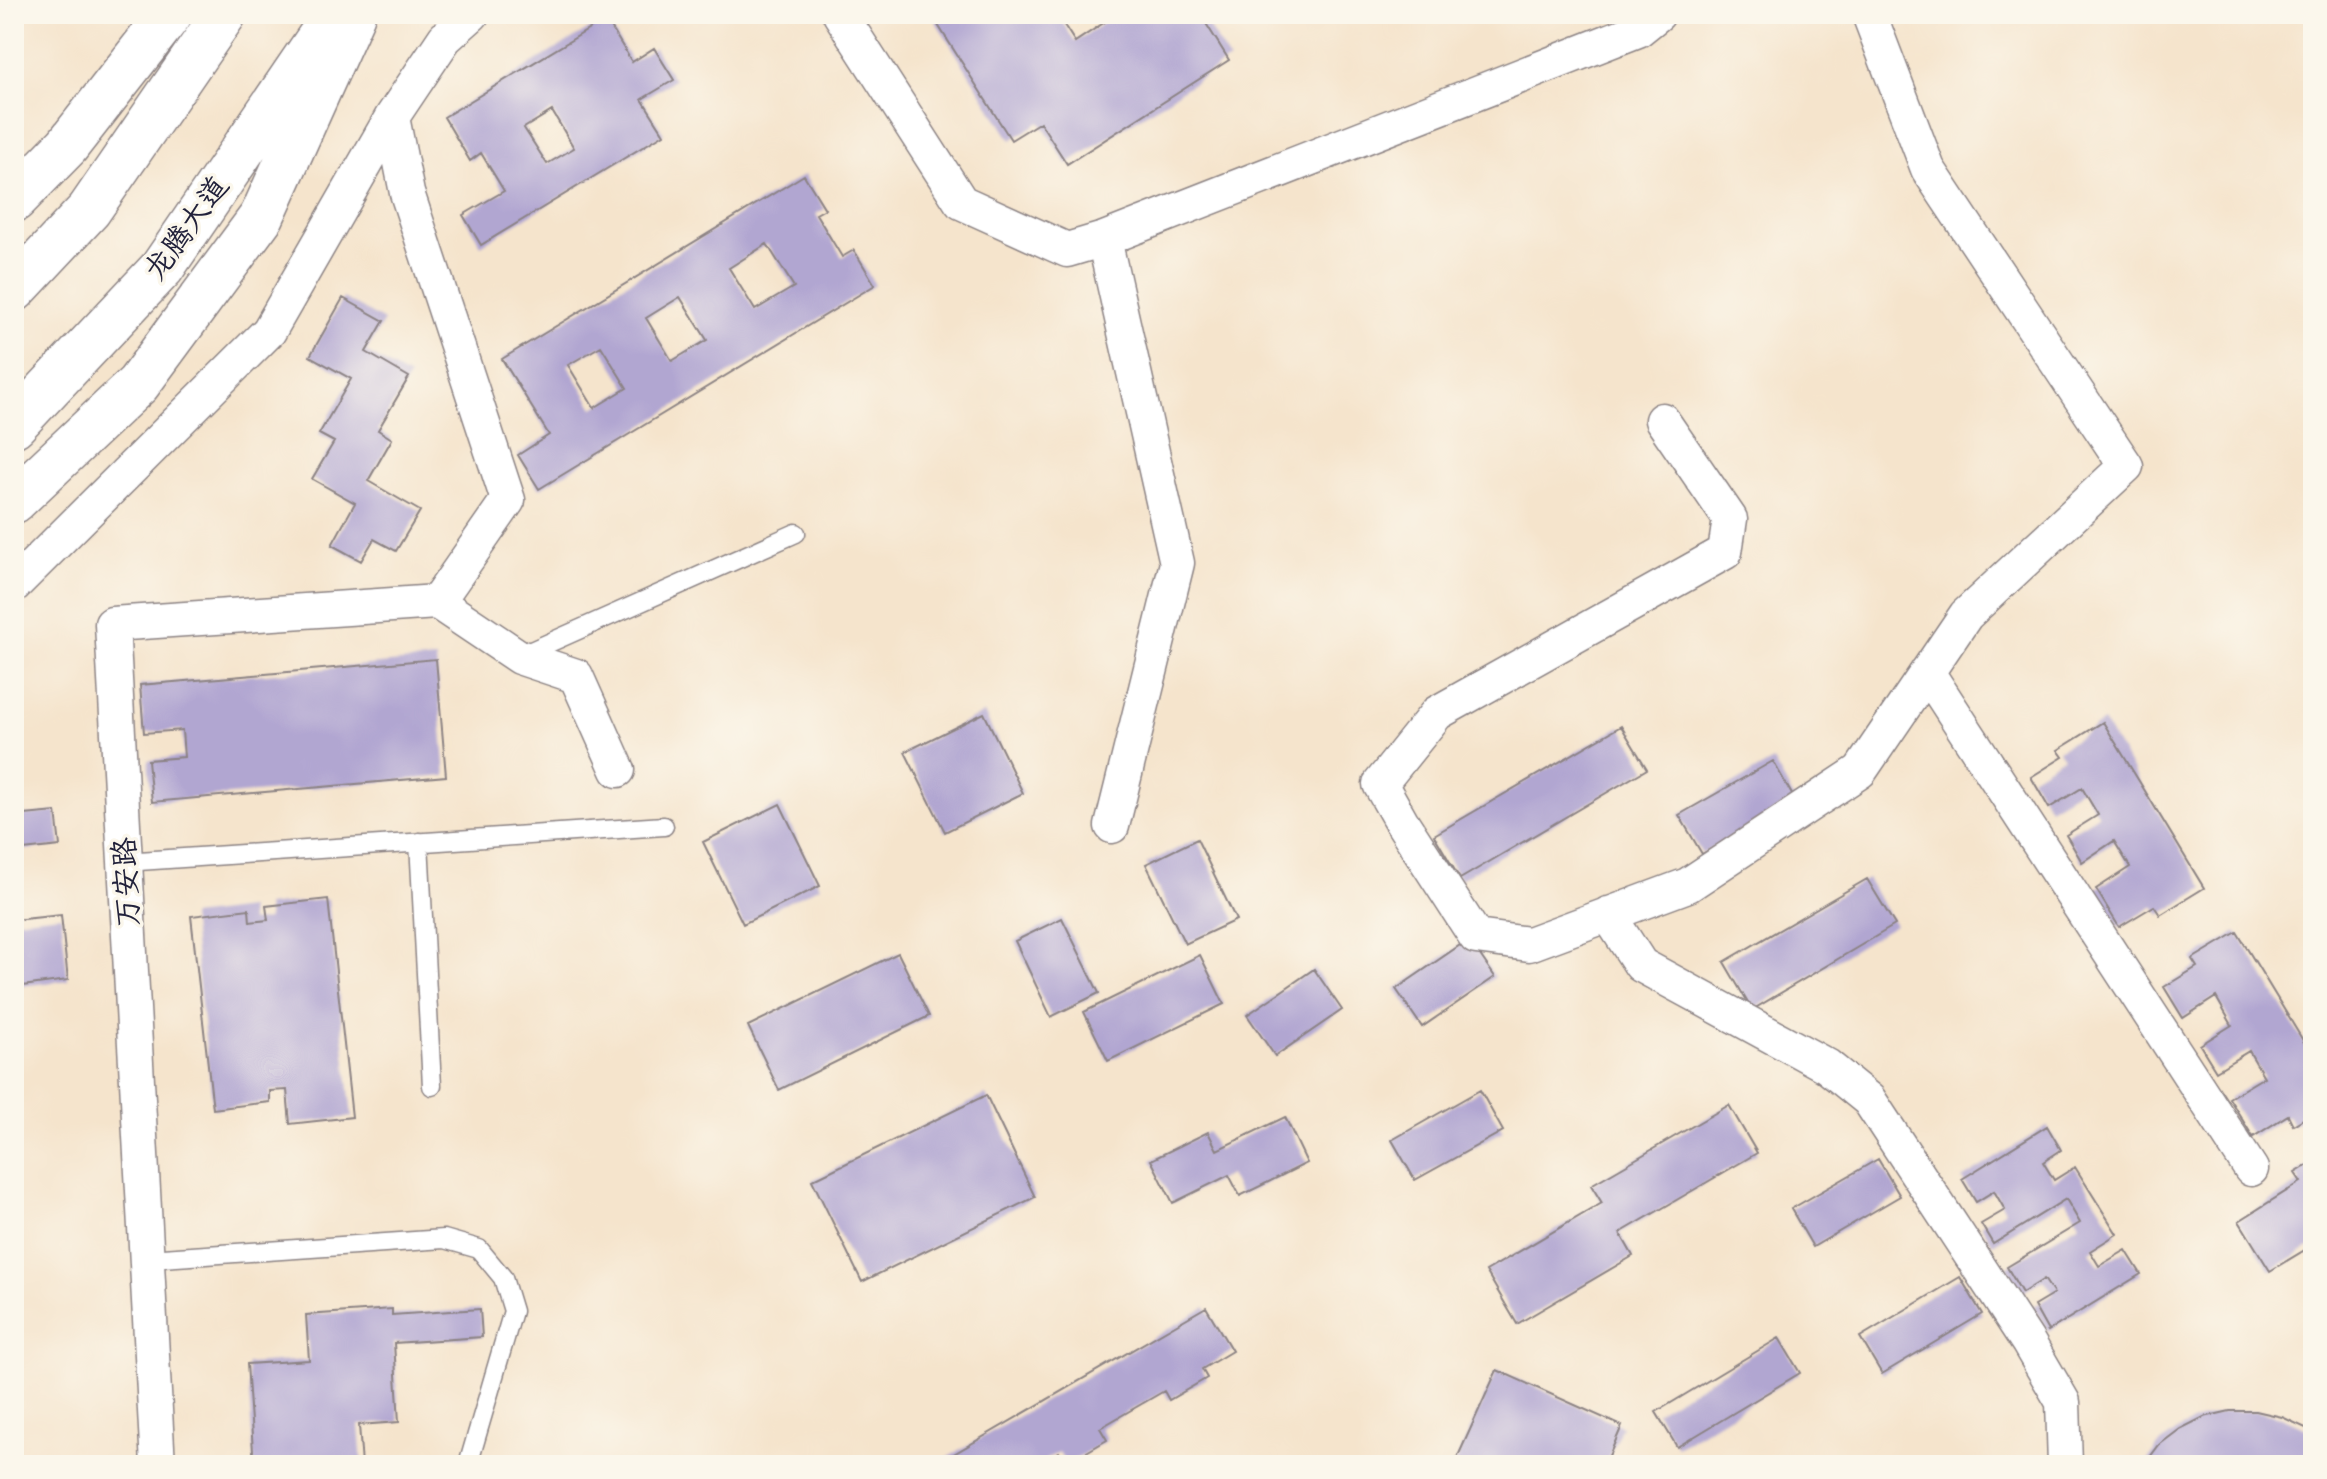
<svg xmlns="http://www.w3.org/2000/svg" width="2327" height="1479" viewBox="0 0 2327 1479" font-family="Mynerve,'LXGW WenKai TC',sans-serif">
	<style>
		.building { fill: #b1a6d1; fill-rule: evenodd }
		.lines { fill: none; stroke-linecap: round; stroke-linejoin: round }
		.lane-casing { stroke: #8c8384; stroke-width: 21 }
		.street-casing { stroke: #8c8384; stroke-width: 37 }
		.highway-casing { stroke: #8c8384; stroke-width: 47 }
		.lane { stroke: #fff; stroke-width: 18 }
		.street { stroke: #fff; stroke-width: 34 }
		.highway { stroke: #fff; stroke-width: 44 }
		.labels { text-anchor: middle; stroke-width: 7; stroke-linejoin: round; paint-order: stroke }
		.street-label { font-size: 30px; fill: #22223b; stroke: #fbf7ec }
	</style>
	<rect width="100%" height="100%" fill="#fbf7ec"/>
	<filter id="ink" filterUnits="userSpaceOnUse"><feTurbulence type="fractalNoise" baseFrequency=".0125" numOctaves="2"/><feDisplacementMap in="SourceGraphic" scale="16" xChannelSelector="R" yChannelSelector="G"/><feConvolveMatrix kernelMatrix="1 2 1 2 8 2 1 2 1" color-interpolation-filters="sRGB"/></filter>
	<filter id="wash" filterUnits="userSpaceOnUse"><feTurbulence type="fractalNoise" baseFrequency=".006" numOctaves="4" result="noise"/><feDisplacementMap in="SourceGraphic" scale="32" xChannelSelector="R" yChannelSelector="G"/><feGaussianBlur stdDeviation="1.8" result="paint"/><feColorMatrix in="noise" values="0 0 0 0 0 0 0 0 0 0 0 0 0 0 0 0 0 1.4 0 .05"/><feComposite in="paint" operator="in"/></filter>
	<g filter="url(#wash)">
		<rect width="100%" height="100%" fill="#f5e4cc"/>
		<g id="blocks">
			<path class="building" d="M931,14H1057L1075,42L1117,14H1200L1229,60L1067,164L1040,122L1011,140Z
				M606,19L632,62L654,48L674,80L642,99L664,134L481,245L463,215L504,191L481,153L470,161L444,117ZM552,111L574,148L547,164L524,128Z
				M804,175L825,209L816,214L842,257L854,250L875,285L539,489L518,455L549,435L502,359ZM767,244L794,287L755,310L729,268ZM680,297L707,340L672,361L646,318ZM601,346L627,388L594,408L568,365Z
				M343,298L384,321L366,352L409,377L378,430L392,439L368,481L420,511L396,551L374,539L361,561L332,545L355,503L312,479L334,442L319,434L351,379L310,356Z
				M436,659L446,776L152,802L148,760L184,757L182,730L144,733L140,685Z
				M984,713L1023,793L945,832L905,752Z
				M2103,722L2204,888L2160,915L2154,906L2119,927L2096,889L2130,867L2114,841L2082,862L2066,835L2098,815L2082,788L2049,808L2031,777L2063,757L2058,750Z
				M1621,726L1647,769L1460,879L1434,835Z
				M1773,761L1795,800L1702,854L1679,815Z
				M780,804L820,886L743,924L703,842Z
				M56,812L60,846L14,851V816Z
				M1197,839L1236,920L1185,944L1146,864Z
				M1867,879L1895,925L1752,1010L1724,962Z
				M328,899L352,1117L290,1124L287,1090L270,1091V1102L213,1109L191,916L249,909L250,922L268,920L266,906Z
				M61,915L68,980L14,987V920Z
				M1062,918L1099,993L1051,1017L1015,941Z
				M2237,932L2313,1057V1113L2293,1125L2288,1115L2253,1137L2229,1098L2264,1077L2249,1051L2216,1071L2200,1045L2232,1025L2216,997L2183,1018L2164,987L2197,967L2192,959Z
				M1469,939L1495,977L1422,1027L1396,989Z
				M898,953L929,1016L779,1090L748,1026Z
				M1200,955L1224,1004L1108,1061L1084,1012Z
				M1314,969L1342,1010L1275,1056L1247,1015Z
				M1480,1090L1503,1131L1415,1180L1392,1140Z
				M986,1095L1035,1197L862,1282L812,1180Z
				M1729,1105L1757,1153L1620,1233L1633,1256L1517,1324L1486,1271L1602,1203L1591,1185Z
				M1285,1117L1307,1163L1240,1196L1229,1175L1173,1203L1151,1160L1208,1132L1217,1150Z
				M2047,1126L2061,1150L2043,1162L2054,1180L2075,1167L2117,1234L2090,1251L2099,1266L2126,1250L2141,1274L2048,1331L2034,1306L2054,1294L2044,1279L2022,1293L2007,1267L2080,1223L2066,1199L1993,1244L1981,1224L2005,1210L1994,1191L1976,1202L1962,1179Z
				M1878,1159L1900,1196L1813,1247L1791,1209Z
				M2313,1162V1245L2270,1271L2239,1221L2301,1182L2295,1173Z
				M1960,1277L1982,1314L1882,1374L1860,1337Z
				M1206,1307L1232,1351L1202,1369L1207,1378L1169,1400L1164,1391L1100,1428L1107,1440L1066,1464L1059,1452L1037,1465H935Z
				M392,1309V1315L480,1309L482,1337L394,1343L399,1422L359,1425L362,1465H254L247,1364L309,1360L306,1315Z
				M1779,1338L1800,1373L1677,1447L1656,1412Z
				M1497,1370L1622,1426L1605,1465H1454Z
				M2230,1411H2256L2282,1417L2306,1428L2313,1433V1465H2144L2159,1445L2180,1429L2204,1417Z"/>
		</g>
	</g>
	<g filter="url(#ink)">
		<use href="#blocks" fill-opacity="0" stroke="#8c8384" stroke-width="2"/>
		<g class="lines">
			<defs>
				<path id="lane" d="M522,655L796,533
					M419,842L432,1086
					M124,862L664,826
					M147,1259L444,1239L479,1249L503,1278L513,1311L468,1465"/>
				<path id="street" d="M840,14L961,202L1067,250L1104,239L1638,30L1658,14
					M392,117L407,193L508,500L437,602L519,657L576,676L618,770
					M1104,239L1177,563L1112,826
					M1662,420L1730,519L1725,552L1437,713L1380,784L1401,821L1476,937L1529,944L1688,885L1860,771L1966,615L2126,466L1928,169L1869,14
					M14,585L269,331L392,117L445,38L472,14
					M1927,672L2251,1169
					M1608,914L1641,965L1827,1066L1869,1100L2028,1342L2063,1402L2065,1465
					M158,1465L112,624L437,602"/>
				<path id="highway" d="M14,200L67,146L170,14
					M14,290L89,210L224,14
					M14,425L162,268L319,38
					M14,501L138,384L262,216L353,14"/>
			</defs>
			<use href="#lane" class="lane-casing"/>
			<use href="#street" class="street-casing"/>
			<use href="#highway" class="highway-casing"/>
			<use href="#lane" class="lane"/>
			<use href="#street" class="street"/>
			<use href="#highway" class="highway"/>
		</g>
	</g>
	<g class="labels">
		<g class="street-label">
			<text transform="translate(186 228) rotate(-54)" y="10">龙腾大道</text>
			<text transform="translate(126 882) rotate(-93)" y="10">万安路</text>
		</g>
	</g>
	<rect width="2327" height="1479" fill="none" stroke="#fbf7ec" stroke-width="48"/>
</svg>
